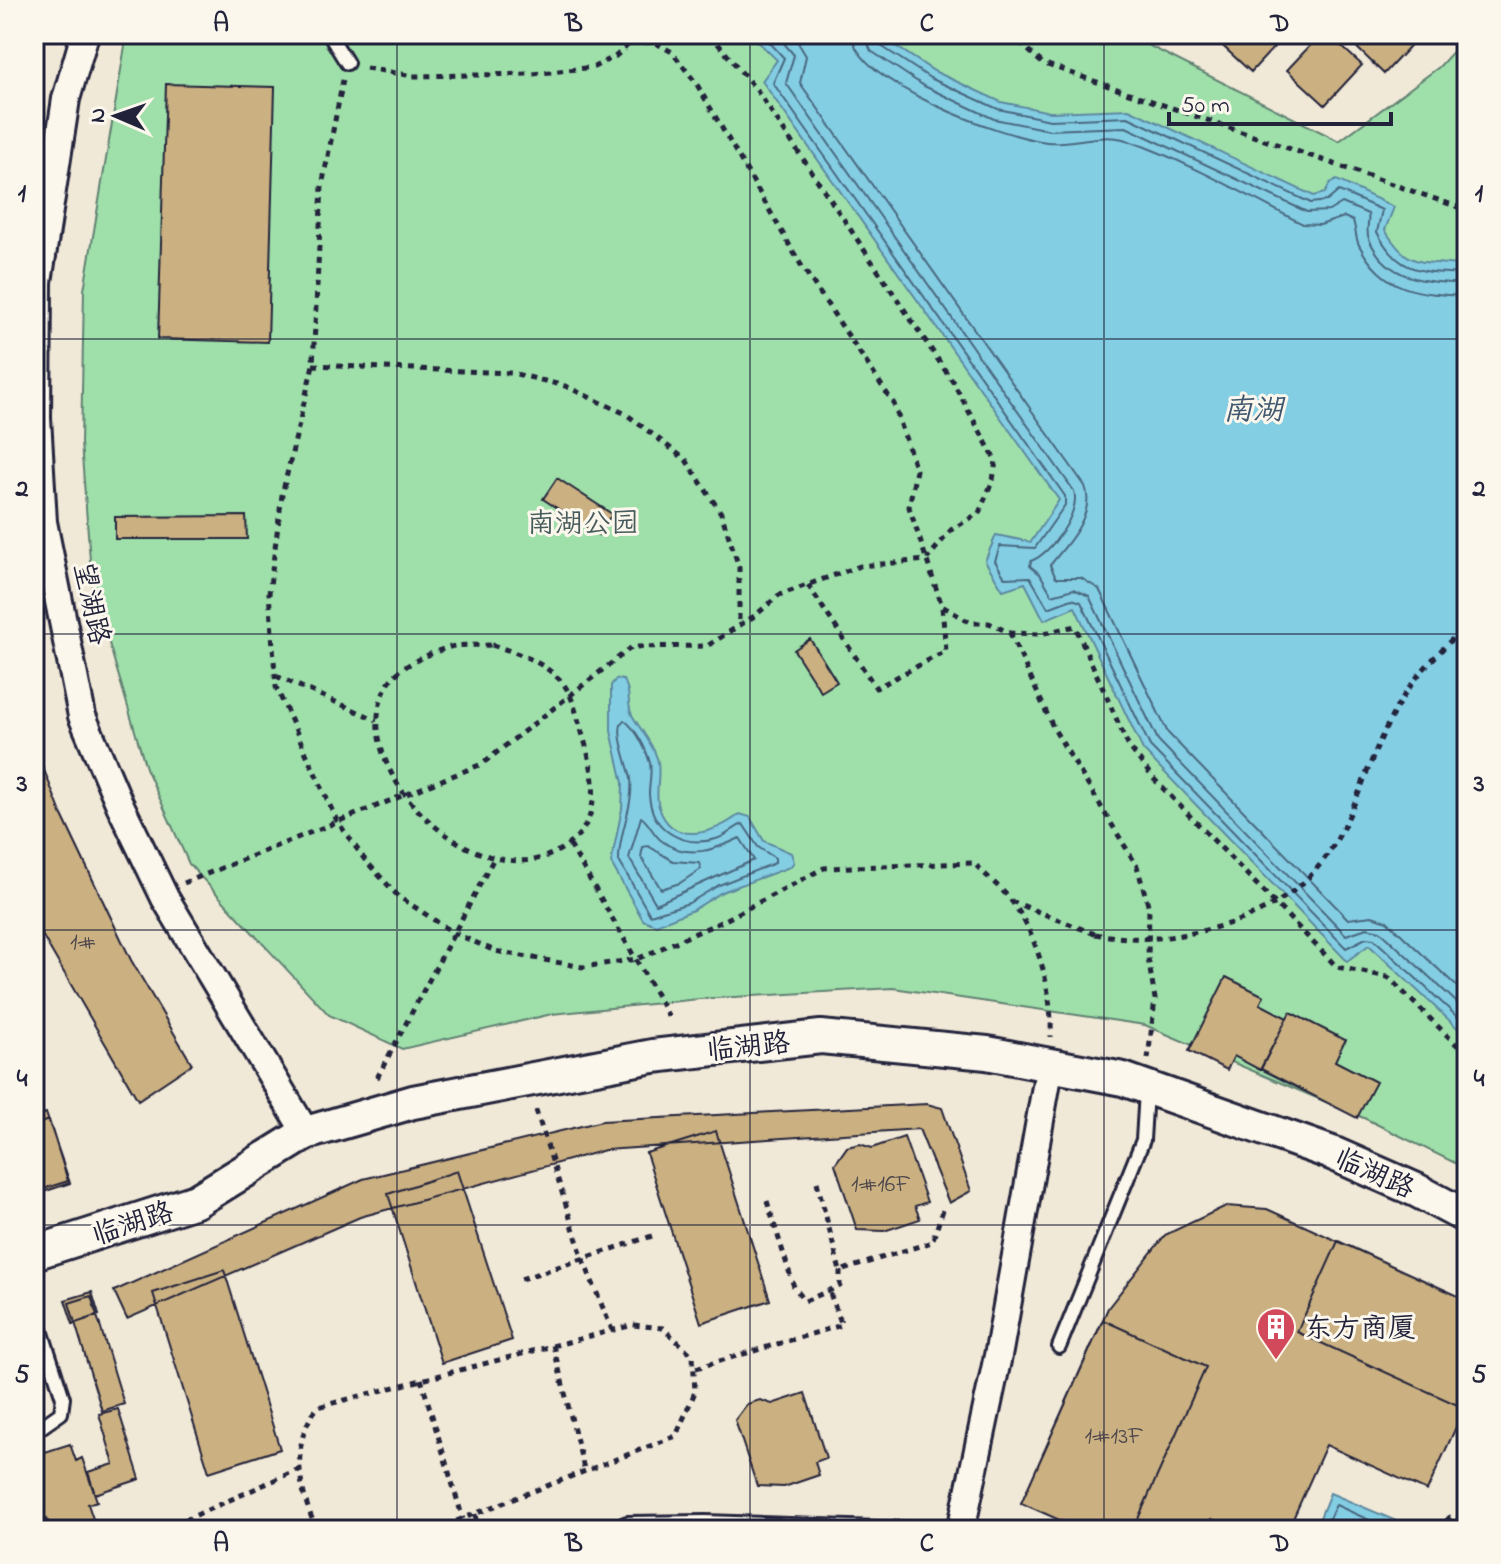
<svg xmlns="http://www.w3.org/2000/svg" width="1501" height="1564" viewBox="0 0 1501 1564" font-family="'Indie Flower','LXGW WenKai TC',sans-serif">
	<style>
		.green { fill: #9fe0aa; stroke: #608172; stroke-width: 2 }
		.water { fill: #84cee4; stroke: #5d89a0; stroke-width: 2 }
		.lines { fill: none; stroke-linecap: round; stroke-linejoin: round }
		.shore { stroke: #49677f; stroke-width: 2 }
		.building { fill: #cbb181; stroke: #22223b; stroke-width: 2 }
		.service-casing { stroke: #22223b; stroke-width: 18 }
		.minor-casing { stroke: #22223b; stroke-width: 32 }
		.tertiary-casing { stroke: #22223b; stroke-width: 38 }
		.path { stroke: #22223b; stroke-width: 5; stroke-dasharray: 6 6; stroke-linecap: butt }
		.service { stroke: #fbf7ec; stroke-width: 12 }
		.minor { stroke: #fbf7ec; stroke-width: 26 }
		.tertiary { stroke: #fbf7ec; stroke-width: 32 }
		.path-bridge { stroke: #22223b; stroke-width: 5; stroke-dasharray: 6 6; stroke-linecap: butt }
		.grid { fill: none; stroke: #22223b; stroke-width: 2; stroke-opacity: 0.55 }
		.labels { text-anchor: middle; stroke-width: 6; stroke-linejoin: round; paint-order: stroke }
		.number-label { font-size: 24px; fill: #4c464c }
		.park-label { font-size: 28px; fill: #485b5c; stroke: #fbf7ec }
		.street-label { font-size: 28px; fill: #22223b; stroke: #fbf7ec }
		.poi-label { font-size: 28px; fill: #22223b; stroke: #fbf7ec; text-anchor: start }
		.water-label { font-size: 30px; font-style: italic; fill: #3f566e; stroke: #fbf7ec }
		.neatline { fill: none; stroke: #22223b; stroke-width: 3 }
		.grid-label { font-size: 26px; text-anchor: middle; font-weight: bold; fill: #22223b }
	</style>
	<rect width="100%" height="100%" fill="#f1e9d7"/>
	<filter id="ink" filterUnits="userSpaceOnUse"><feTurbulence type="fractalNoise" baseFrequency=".0125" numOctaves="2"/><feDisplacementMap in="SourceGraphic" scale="16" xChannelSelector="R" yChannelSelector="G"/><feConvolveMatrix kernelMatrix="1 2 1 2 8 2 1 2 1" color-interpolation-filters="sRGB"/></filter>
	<g filter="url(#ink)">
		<path class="green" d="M127,34H1126L1339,141L1439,67L1467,36V1169L1366,1119L1145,1025L893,988L699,999L552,1014L402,1049L329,1015L189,864L146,768L92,586L81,443L84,290Z"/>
		<path class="water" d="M750,34H877L934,71L1001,102L1050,112L1129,109L1314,196L1325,193L1330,183L1337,180L1394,207L1385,230C1412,274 1424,257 1467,267V1037L1369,945L1347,961L1143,750L1075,607L1044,620L1025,583L1003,590L985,561L996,535L1031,542L1059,500L762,81L777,60Z
			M616,679L623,680C632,691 626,703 632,715C640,729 651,741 657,758C662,773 654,791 659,807C672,848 715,833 740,814L750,817L764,841L791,853L794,862L790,867L722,892L693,910L656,925L643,920L611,863L622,809L623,783L611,731V685Z
			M1330,1493L1401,1523L1398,1530H1315Z"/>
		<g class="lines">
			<path class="shore" d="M762,34L784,58L773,83L1065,496V505L1035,548L1000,546L995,561L1005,578L1030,577L1048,608L1072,599L1081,602L1150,746L1346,948L1366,938L1374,939L1467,1026
				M776,34L794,55L786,83L1074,491C1081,512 1051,554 1031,561L1030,566L1040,574L1052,595L1074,589L1089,596L1158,740L1346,935L1367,928L1380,931L1467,1012
				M793,34L806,56L800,83L1085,486C1096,514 1067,545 1050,565L1056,578H1081L1099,589L1168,733L1348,919L1372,916L1387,921L1467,996
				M852,34C854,83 1003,137 1047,142C1071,145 1102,132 1126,140C1183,159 1248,196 1303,224L1320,225L1344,217L1353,221C1356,228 1355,237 1359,245C1383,292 1419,294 1467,296
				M864,34L871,51L924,86L994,119L1049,130L1126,127L1307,212L1329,211L1342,203L1368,214C1370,222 1365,230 1369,239C1387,281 1426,282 1467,284
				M874,34L878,44L930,78L998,109L1050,120L1128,117L1311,203L1327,201L1339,191L1382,210L1377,232C1400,276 1423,271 1467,274
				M624,720C636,729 646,748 650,763C652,773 649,784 649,794C651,831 683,848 716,839C727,836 734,827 743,824L758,847L775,858V863L719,885L689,903L650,915L619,861C618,833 634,808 631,779C629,765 613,729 624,720Z
				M641,817C650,823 653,835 662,841C687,860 715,850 740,838L754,860L656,904L629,858Z
				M643,847L648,846L673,861L699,863L701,869L680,883L661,889L641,857Z
				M1323,1530L1336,1505L1391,1530"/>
		</g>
		<path class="building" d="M1217,34H1286L1251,72L1213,37Z
			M1321,34H1328L1362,65L1325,105L1287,70Z
			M1351,34H1421L1384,74L1347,38Z
			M166,84L275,87L268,342L158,339Z
			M557,478L612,514L598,535L543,499Z
			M246,516L247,539H115V517Z
			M810,639L837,682L821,692L794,650Z
			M37,752L61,813L131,960L192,1064L138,1100L34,921V754Z
			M1226,977L1264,996L1260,1004L1287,1018L1260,1070L1234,1056L1227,1070L1189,1051Z
			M1290,1012L1345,1040L1335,1061L1376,1082L1357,1118L1261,1069Z
			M927,1104L942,1108L971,1191L949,1203L919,1129L605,1150L360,1217L127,1319L114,1291L363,1179L602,1121Z
			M46,1113L70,1183L34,1195V1117Z
			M49,1120L68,1181L34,1192V1125Z
			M716,1131L770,1300L701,1323L646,1153Z
			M904,1137L927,1202L915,1206L920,1219L884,1231L857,1230L835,1164L847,1147L860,1144L872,1148Z
			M457,1171L512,1340L442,1363L388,1194Z
			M1226,1206L1267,1209L1467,1300V1403L1427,1491L1326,1445L1288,1530H1236L1212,1519L1207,1530H1082L1021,1503L1108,1308L1165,1235Z
			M1338,1241L1467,1300L1464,1408L1297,1332Z
			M224,1270L280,1449L209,1472L153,1293Z
			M92,1292L99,1315L73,1324L65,1300Z
			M91,1296L124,1404L102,1411L69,1303Z
			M1103,1320L1206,1367L1133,1530H1082L1021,1503Z
			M805,1393L826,1458L815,1462L819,1475L784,1487L757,1486L735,1420L747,1404L760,1400L772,1404Z
			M118,1409L140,1479L95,1494L88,1472L114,1464L99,1414Z
			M70,1444L76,1461L82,1458L97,1501L88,1504L94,1522L71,1530H34V1449L40,1447L42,1453Z"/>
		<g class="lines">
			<defs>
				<path id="service" d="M329,34L347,63
					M34,1308L63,1398L61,1413L34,1432
					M1059,1347L1143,1140L1146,1091
					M610,1530L627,1523L705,1522L938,1530"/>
				<path id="minor" d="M85,34L66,99L38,282L37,418L43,522L82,716L120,805L165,898L306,1133
					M961,1530L999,1351L1050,1064"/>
				<path id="tertiary" d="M34,1253L196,1201L306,1133L413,1102L653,1056L821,1037L987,1053L1123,1079L1332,1153L1416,1190L1467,1217"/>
			</defs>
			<use href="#service" class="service-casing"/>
			<use href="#minor" class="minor-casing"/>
			<use href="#tertiary" class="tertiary-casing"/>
			<path class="path" d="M622,34L632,41L656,43L672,52L696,83L801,265L894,404L916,470L909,507L942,606L971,623H989L1010,633L1040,634L1075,626L1128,745L1153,778L1337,967L1388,977L1467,1055
				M710,34L758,92L953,382L996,461L993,480L979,513L951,530L927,559
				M1011,34L1042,63L1467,210
				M366,68L413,76L533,74L594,67L616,56L632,41
				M343,80L322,186L313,365L282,495L269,593L276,687L337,821L365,860L398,896L454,933L495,951L583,967L637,959L725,920L824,868L974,863C985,875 999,886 1010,899C1038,935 1053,993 1051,1037
				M313,365L512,373L565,386L626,414L686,460L721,513L739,567V625
				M808,585L876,688L946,651L942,607
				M1010,633L1054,729L1137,866L1149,908L1148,958L1155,999L1148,1059
				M492,645C515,652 539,660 557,677C571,689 575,709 580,726C595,774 609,826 554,853C471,894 340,765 388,684C398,666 430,653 450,647C462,644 479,646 492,645Z
				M276,676L377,720
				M570,845L669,1017
				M184,883L482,764L632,647L707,646L756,615L779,595L860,566L926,560
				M1011,901L1095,934
				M377,1078L493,860
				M536,1110L583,1259L612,1330
				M817,1182L840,1271L932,1242L943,1210
				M767,1201L794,1287L805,1301L840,1286V1271
				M521,1279L652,1236
				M553,1345L585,1473
				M696,1368L842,1325L829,1291
				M421,1379L463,1519
				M34,1483L49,1530
				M475,1514L478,1530
				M163,1530L299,1469
				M317,1530C299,1492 289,1442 318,1407L633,1325L663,1328L693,1356L695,1392L676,1436L433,1530
				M1438,1530L1450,1517L1467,1521"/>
			<use href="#service" class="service"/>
			<use href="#minor" class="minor"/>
			<use href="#tertiary" class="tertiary"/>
			<path class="path-bridge" d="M1095,934C1144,942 1173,939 1221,926C1376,882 1341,756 1431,661C1443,649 1453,636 1467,628"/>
		</g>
	</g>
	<path class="grid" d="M397,34V1530M750,34V1530M1104,34V1530M34,339H1467M34,634H1467M34,930H1467M34,1225H1467"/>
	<defs>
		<symbol id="building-pin" viewBox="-11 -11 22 30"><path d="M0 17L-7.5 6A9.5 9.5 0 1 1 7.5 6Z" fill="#d1495b" stroke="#fbf7ec"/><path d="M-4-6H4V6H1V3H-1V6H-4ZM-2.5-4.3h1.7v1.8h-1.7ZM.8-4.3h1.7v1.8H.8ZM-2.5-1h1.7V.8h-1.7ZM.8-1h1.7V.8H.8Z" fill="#fff"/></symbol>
	</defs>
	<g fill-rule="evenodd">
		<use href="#building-pin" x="1254" y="1305" width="44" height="60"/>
	</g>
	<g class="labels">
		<g class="number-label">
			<text x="83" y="949">1#</text>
			<text x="881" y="1191">1#16F</text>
			<text x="1114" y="1443">1#13F</text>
		</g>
		<g class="park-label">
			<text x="583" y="532">南湖公园</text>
		</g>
		<g class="street-label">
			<text transform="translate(93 603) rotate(78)" y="10">望湖路</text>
			<text transform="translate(748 1045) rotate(-6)" y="10">临湖路</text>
			<text transform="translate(1375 1172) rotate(24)" y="10">临湖路</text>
			<text transform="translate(132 1222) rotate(-18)" y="10">临湖路</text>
		</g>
		<g class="poi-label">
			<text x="1304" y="1337">东方商厦</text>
		</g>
		<g class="water-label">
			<text x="1253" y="419">南湖</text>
		</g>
	</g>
	<rect width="1501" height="1564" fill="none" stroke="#fbf7ec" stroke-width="88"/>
	<g transform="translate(116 116) rotate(272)" stroke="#fbf7ec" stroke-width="6" paint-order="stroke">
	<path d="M0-6L14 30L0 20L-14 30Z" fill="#22223b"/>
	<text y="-12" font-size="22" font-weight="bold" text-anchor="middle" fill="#22223b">N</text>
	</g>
	<path d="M1169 112v12h222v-12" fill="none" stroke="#22223b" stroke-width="4"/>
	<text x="1181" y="112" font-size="24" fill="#22223b" stroke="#fbf7ec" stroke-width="6" paint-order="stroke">50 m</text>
	<rect x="44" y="44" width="1413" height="1476" class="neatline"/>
	<g class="grid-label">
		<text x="221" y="31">A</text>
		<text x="574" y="31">B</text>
		<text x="927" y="31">C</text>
		<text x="1280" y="31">D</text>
		<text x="22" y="201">1</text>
		<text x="1479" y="201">1</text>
		<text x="22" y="496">2</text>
		<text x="1479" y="496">2</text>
		<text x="22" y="791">3</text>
		<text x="1479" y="791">3</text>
		<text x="22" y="1086">4</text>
		<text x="1479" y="1086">4</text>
		<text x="22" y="1382">5</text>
		<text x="1479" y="1382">5</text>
		<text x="221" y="1551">A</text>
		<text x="574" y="1551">B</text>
		<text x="927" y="1551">C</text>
		<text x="1280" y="1551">D</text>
	</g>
</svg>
